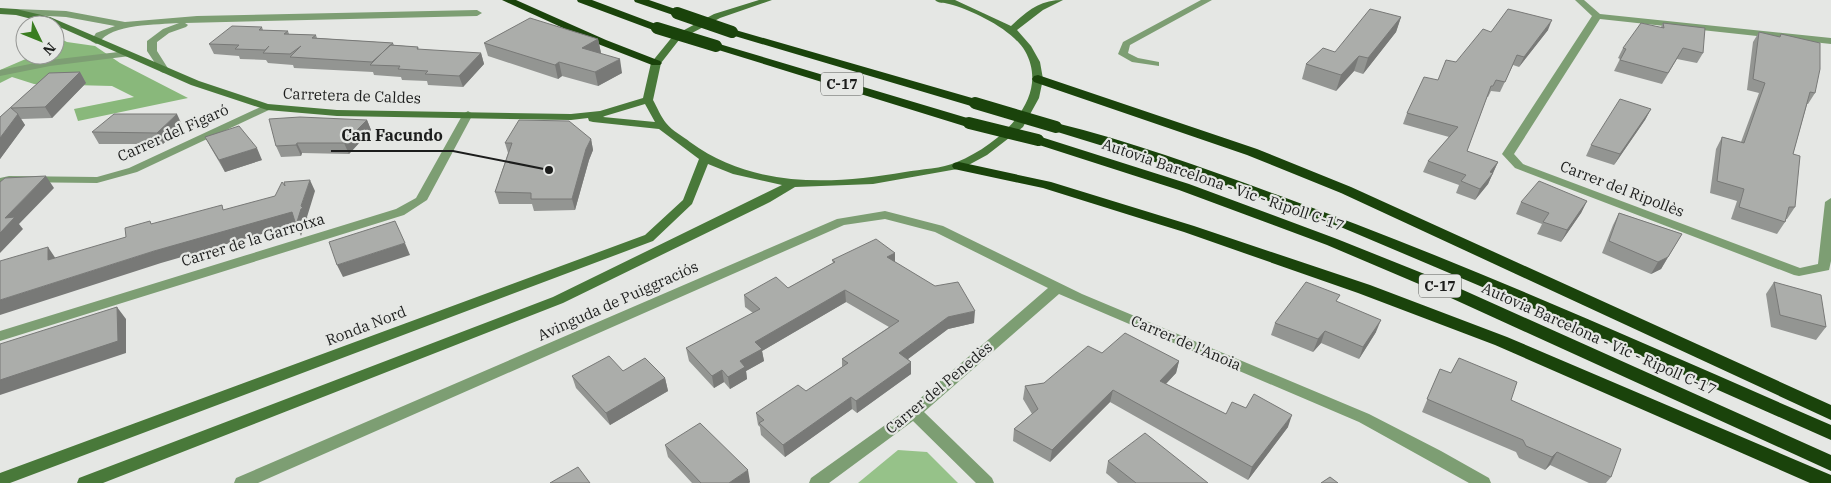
<svg xmlns="http://www.w3.org/2000/svg" width="1831" height="483" viewBox="0 0 1831 483" font-family="'IBM Plex Serif',serif">
	<style>
		.green { fill: #96c289 }
		.forest { fill: #89b87b }
		.lines { fill: none; stroke-linecap: round; stroke-linejoin: round }
		.street { fill: #7d9e73; fill-rule: evenodd }
		.secondary { fill: #49793a; fill-rule: evenodd }
		.highway { fill: #1a430b; fill-rule: evenodd }
		.highway-bridge { stroke: #1a430b; stroke-width: 12 }
		.wall { fill: #939592 }
		.shaded-wall { fill: #787977 }
		.building { fill: #abadaa; stroke: #787977 }
		.labels { text-anchor: middle; stroke-width: 4.5; stroke-linejoin: round; paint-order: stroke }
		.shield { fill: #e5e7e4; stroke: #585a58; stroke-width: 1 }
		.shield-label { font-size: 14px; font-weight: bold; fill: #1c1d1c }
		.street-label { font-size: 15px; fill: #1c1d1c; stroke: #e5e7e4 }
		.leader { fill: none; stroke: #1c1d1c; stroke-width: 2 }
		.callout-dot { fill: #1c1d1c; stroke: #e5e7e4; stroke-width: 2 }
		.callout-label { font-size: 16px; text-anchor: middle; font-weight: bold; fill: #1c1d1c; stroke: #e5e7e4; stroke-width: 4.5; stroke-linejoin: round; paint-order: stroke }
	</style>
	<rect width="100%" height="100%" fill="#e5e7e4"/>
	<path class="green" d="M898,450L927,452L958,483H858Z"/>
	<path class="forest" d="M55,36L67,42L95,46L120,63L188,98L78,121L74,109L134,97L112,86L34,84L12,77L0,83V70L35,55H55Z"/>
	<g class="lines">
		<path class="street" d="M1201,0H1212L1130,45L1128,53L1138,58L1159,62V66L1132,62L1118,54L1123,42Z
			M1575,0H1584L1600,14L1831,38V44L1600,19L1514,154L1523,164L1800,268L1818,264L1825,202L1831,198V261L1829,270L1799,276L1794,275L1515,168L1502,154L1592,16Z
			M16,9L66,11L125,22L197,16L477,10L482,13L477,16L185,23L188,25L186,27L169,33L157,42V51L169,70L164,73L161,72L147,51V41L163,29L179,23C158,25 111,23 99,43L96,44L91,41L96,33L115,26L66,17L13,14V10Z
			M127,51L130,52V56L50,66L0,76V70L50,60Z
			M267,104L272,107L271,109L137,172L97,183L9,182L0,184V178L9,176L97,177L129,168Z
			M468,111L473,114L427,200L404,215L0,341V331L396,209L416,198L463,114Z
			M885,211L943,226L1082,294L1369,414L1441,451L1489,478L1491,483H1469L1359,422L1059,294L924,412L992,478L994,483H976L913,421L829,483H809L811,478L909,408L1048,288L935,232L885,219L844,225L258,483H234L236,478L837,219Z"/>
		<path class="secondary" d="M759,0H772L720,18L679,40L661,63L653,100C657,107 661,117 666,123C672,131 683,136 690,142C753,188 831,185 905,172C921,169 942,169 957,162C998,145 1052,99 1025,51C1012,29 972,10 949,4C943,2 939,4 935,0H955L1011,26C1028,10 1040,0 1063,0L1043,10L1017,30L1031,46L1040,62L1043,79L1039,98L1023,127L987,155L963,168L873,184L795,187L770,202L563,303L103,483H77L79,478L553,297L782,185L733,174L708,164L692,204L653,241L10,483H0V473L645,235L683,200L699,159L659,129L593,122L589,121L588,118L571,120L337,116L267,110L191,85L55,25L16,15L0,14V8L16,9L50,17L199,81L268,104L337,110L571,114L600,111L643,98L651,63L673,36L714,14ZM645,104L655,122L603,117L605,116Z"/>
		<path class="highway" d="M502,0H516L606,40L660,61L662,63L660,65H652L598,44Z
			M577,0H592L661,26L663,28L657,31L653,30L578,2Z
			M634,0H649L681,11L682,13L677,16L673,15L635,2Z
			M732,29L979,100L981,103L975,107L971,106L728,34L726,32L728,30Z
			M716,43L974,120L975,123L969,127L964,126L712,48L710,46Z
			M1038,75L1257,149L1351,187L1831,405V420L1341,193L1247,155L1034,82L1032,79L1034,76Z
			M1056,123C1130,141 1204,168 1275,194C1464,262 1647,345 1831,425V440L1558,319L1343,228L1194,174L1051,130L1050,127Z
			M1038,136L1189,184L1337,239L1452,285L1831,455V471L1440,293L1327,245L1179,190L1033,143L1031,140L1033,137Z
			M959,162L1051,182L1194,226L1370,285L1507,337L1831,475V483H1810L1495,345L1358,293L1184,232L1043,188L954,169L952,166L954,163Z"/>
		<path class="highway-bridge" d="M677,13L732,32
			M657,28L716,46
			M975,103L1056,127
			M969,123L1038,140"/>
	</g>
	<path class="wall" d="M1401,17L1396,32L1363,74L1354,71L1336,91L1302,79L1306,64L1335,52Z
		M1663,23L1703,53L1697,63L1677,59L1662,84L1614,71L1620,59L1618,58L1623,48L1661,27Z
		M262,27L263,30L288,31L289,34L316,35L317,38L393,43L394,45L418,47L419,50L481,53L484,64L463,87L428,85L427,81L402,80L401,77L374,75L373,72L294,68L293,65L268,63L266,60L240,59L239,56L214,54L209,44Z
		M1548,30L1519,67L1513,65L1500,92L1491,91L1488,97H1487L1467,151L1498,162L1488,184L1475,200L1456,193L1459,185L1423,172L1428,161L1449,137L1403,124L1407,113L1456,62L1491,32Z
		M1759,32L1779,37L1781,34L1815,93L1808,104H1807L1793,154L1795,207L1787,219H1786L1785,222L1777,234L1731,219L1737,201L1710,193L1716,149L1722,137L1741,142L1759,93L1747,90L1753,42Z
		M598,39L601,53H600L622,73L598,86L562,76L558,79L488,56L484,43Z
		M80,72L86,83L52,118L21,119L25,125L0,159V117L49,73Z
		M1651,109L1645,120L1614,165L1586,156L1591,145Z
		M367,120L371,130L349,154L302,153L301,156L281,157L276,146Z
		M182,125L163,144H99L92,132Z
		M205,137L262,160L225,172L211,148Z
		M591,139L593,150L589,160L575,210L534,211L532,204H499L495,192L508,153L505,143Z
		M1587,201L1581,213L1561,242L1537,234L1542,224L1516,214L1521,202Z
		M1619,213L1682,234L1661,269L1651,274L1602,253L1613,225Z
		M895,253V262L974,323L948,329L908,359L911,362V374L857,413L852,409L785,457L761,435L760,427L758,425L756,413L806,391L842,367V359L889,327L846,302L762,351L764,361L746,371L747,379L730,389L724,382L714,388L689,361L686,348L753,313L745,307L744,295L788,288L833,263L832,260Z
		M1774,282L1826,327L1816,340L1771,327L1766,294Z
		M1338,302L1376,332L1359,359L1321,343L1313,352L1271,335L1275,323Z
		M1102,353L1179,361L1176,373L1166,384L1226,414L1288,427L1248,480L1110,402L1050,462L1013,441L1014,429L1032,414L1023,399L1025,386L1044,383Z
		M1440,369L1511,400L1611,477L1606,483H1589L1550,465L1545,470L1519,458L1516,452L1422,412Z
		M623,371L665,378L668,391L610,425L576,388L572,376Z
		M665,445L750,482L749,483H692L668,457Z
		M1108,461L1208,483H1118L1106,473Z"/>
	<path class="shaded-wall" d="M1401,17L1396,32L1363,74L1368,58Z
		M1552,20L1548,30L1519,67L1524,57Z
		M598,39L601,53L586,62L582,48Z
		M481,53L484,64L463,87L459,76Z
		M1359,56L1354,71L1336,91L1341,75Z
		M620,59L622,73L598,86L595,72Z
		M559,62L562,76L558,79L555,65Z
		M80,72L86,83L52,118L45,107Z
		M1651,109L1645,120L1614,165L1620,154Z
		M18,114L25,125L0,159V138Z
		M177,114L182,125L163,144L157,133Z
		M367,120L371,130L349,154L344,143Z
		M591,139L593,150L589,160L575,210L572,199L586,149Z
		M297,143L302,153L301,156L296,145Z
		M257,148L262,160L225,172L219,160Z
		M1498,162L1488,184L1475,200L1480,189L1490,172Z
		M46,176L54,188L19,224L23,229L0,253V233L5,218Z
		M310,180L315,191L307,217L308,220H306L301,236L296,224L161,263L0,315V300L154,251L301,206Z
		M1587,201L1581,213L1561,242L1567,230Z
		M405,243L410,255L343,277L337,265Z
		M48,247L56,259L48,260Z
		M895,253V265L887,257Z
		M1668,257L1661,269L1651,274L1658,262Z
		M845,290L846,302L762,351L764,361L746,371L747,379L730,389L728,377L755,342Z
		M117,307L126,319V353L0,395V380Z
		M975,311L974,323L948,329L900,365L899,353L948,317Z
		M1381,320L1376,332L1359,359L1363,347Z
		M1325,331L1321,343L1313,352L1318,339Z
		M1179,361L1176,373L1157,393L1160,381Z
		M911,362V374L857,413L856,401Z
		M722,370L724,382L714,388L712,376Z
		M665,378L668,391L610,425L606,413Z
		M1113,390L1110,402L1050,462L1052,450Z
		M851,397L852,409L785,457L783,445Z
		M1292,415L1288,427L1248,480L1252,467Z
		M1557,452L1550,465L1545,470L1552,457Z
		M748,470L750,482L749,483H729Z"/>
	<path class="building" d="M1370,9L1401,17L1368,58L1359,56L1341,75L1306,64L1323,48L1335,52Z
		M1508,9L1552,20L1524,57L1517,55L1505,82L1496,80L1493,86H1491L1467,151L1498,162L1490,172L1493,173L1480,189L1461,181L1466,175L1428,161L1458,127L1407,113L1424,77L1438,80L1446,60L1456,62L1483,29L1491,32Z
		M530,18L598,39L582,48L620,59L595,72L559,62L555,65L484,43Z
		M1641,23L1664,28L1663,23L1705,28L1703,53L1683,48L1668,73L1620,60L1626,49L1623,48Z
		M232,26L262,27L259,30L288,31L284,34L316,35L312,38L393,43L372,62L290,57L301,46L290,54L263,53L269,46L265,50L235,49L239,45L209,44Z
		M1759,32L1780,37L1781,34L1820,43V69L1815,93L1810,92L1793,154L1800,156L1795,207H1789L1785,222L1739,207L1744,189L1717,181L1722,137L1744,143L1765,83L1753,79Z
		M390,45L418,47L417,49L481,53L459,76L425,74L428,71L398,69L400,66L370,65Z
		M80,72L45,107L11,108L18,114L0,138V117L49,73Z
		M1620,99L1651,109L1620,154L1591,145Z
		M114,114H177L157,133L92,132Z
		M300,117L367,120L344,143H297L296,145L276,146L269,119Z
		M519,120L569,121L591,139L586,149L572,199H531V193L495,192L512,143H505Z
		M239,126L257,148L219,160L205,137Z
		M46,176L5,218L15,217L0,233V182L5,178Z
		M310,180L301,206L303,208L301,209L296,225L292,212L154,251L0,300V261L48,247V260L126,237L125,228L150,221L151,224L222,205L223,210L275,196L282,182L285,186L284,182Z
		M1539,181L1587,201L1567,230L1543,222L1549,213L1521,202Z
		M1619,213L1682,234L1668,257L1658,262L1609,241Z
		M395,221L405,243L337,265L329,242Z
		M876,239L895,253L887,257L935,286L958,282L975,311L948,317L899,353L911,362L856,401L851,397L783,445L759,423L764,420L756,413L798,385L806,391L848,363L842,359L899,321L845,290L755,342L762,349L740,361L745,367L728,377L722,370L712,376L686,348L760,309L744,295L776,277L788,288L835,262L832,260Z
		M1306,282L1340,295L1336,301L1381,320L1363,347L1325,331L1318,339L1275,323Z
		M1774,282L1821,295L1826,327L1780,315Z
		M117,307L118,341L0,380V344Z
		M1125,333L1179,361L1160,381L1226,414L1232,402L1246,408L1254,394L1292,415L1252,467L1113,390L1052,450L1014,429L1038,409L1025,386L1044,383L1088,346L1102,353Z
		M609,356L623,371L645,358L665,378L606,413L572,376Z
		M1459,358L1517,382L1511,400L1621,449L1611,477L1557,452L1552,457L1526,446L1523,440L1427,399L1440,369L1451,373Z
		M700,423L748,470L729,483H701L665,445Z
		M1145,433L1208,483H1136L1108,461Z
		M578,467L590,483H550Z
		M1330,477L1338,483H1321Z"/>
	<g class="labels">
		<g class="shield">
			<rect x="821" y="72.5" width="42" height="23" rx="4"/>
			<rect x="1419" y="274.5" width="42" height="23" rx="4"/>
		</g>
		<g class="shield-label">
			<text x="842" y="89">C-17</text>
			<text x="1440" y="291">C-17</text>
		</g>
		<g class="street-label">
			<text transform="translate(352 96) rotate(2)" y="5">Carretera de Caldes</text>
			<text transform="translate(173 133) rotate(-24)" y="5">Carrer del Figaró</text>
			<text transform="translate(1223 185) rotate(19)" y="5">Autovia Barcelona - Vic - Ripoll C-17</text>
			<text transform="translate(1622 189) rotate(21)" y="5">Carrer del Ripollès</text>
			<text transform="translate(253 240) rotate(-17)" y="5">Carrer de la Garrotxa</text>
			<text transform="translate(618 301) rotate(-24)" y="5">Avinguda de Puiggraciós</text>
			<text transform="translate(366 326) rotate(-21)" y="5">Ronda Nord</text>
			<text transform="translate(1599 339) rotate(24)" y="5">Autovia Barcelona - Vic - Ripoll C-17</text>
			<text transform="translate(1186 343) rotate(23)" y="5">Carrer de l'Anoia</text>
			<text transform="translate(939 388) rotate(-40)" y="5">Carrer del Penedès</text>
		</g>
	</g>
	<path class="leader" d="M549 170L453 151H331"/>
	<circle class="callout-dot" cx="549" cy="170" r="5"/>
	<g class="callout-label">
		<text x="392" y="141">Can Facundo</text>
	</g>
	<g transform="translate(40 40) rotate(133)"><circle r="24" fill="#e5e7e4" stroke="#959694"/>
	<path d="M0-4L9 19L0 12L-9 19Z" fill="#3a7d20"/>
	<text y="-8" font-size="14" font-weight="bold" text-anchor="middle" fill="#1c1d1c">N</text>
	</g>
</svg>
